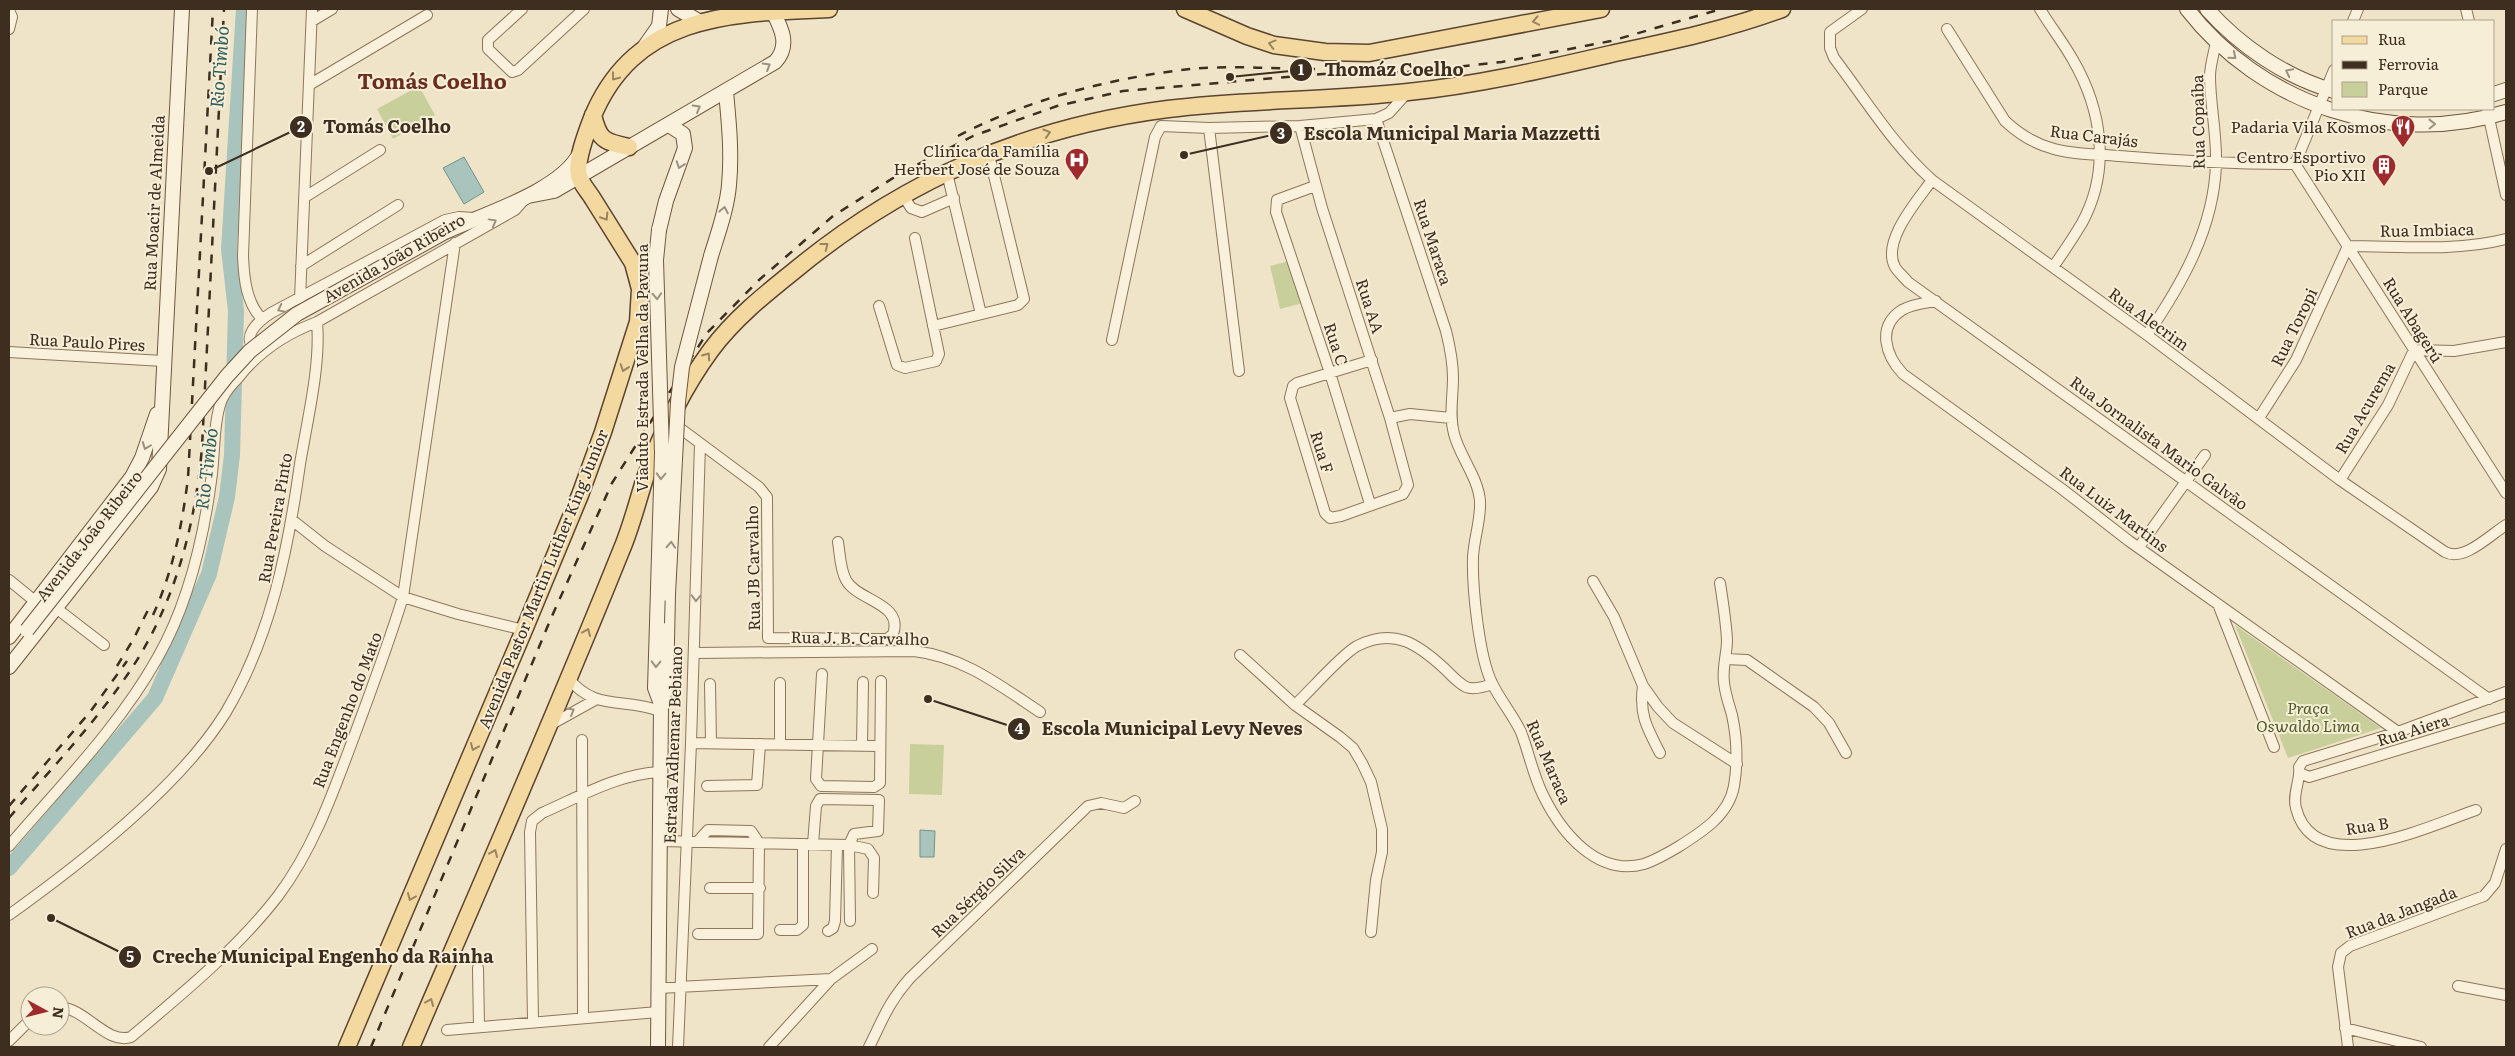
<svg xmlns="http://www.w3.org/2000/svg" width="2515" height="1056" viewBox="0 0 2515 1056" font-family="Literata,serif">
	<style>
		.green { fill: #c9cf9b }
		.water { fill: #a9c4bc; stroke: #6f938a }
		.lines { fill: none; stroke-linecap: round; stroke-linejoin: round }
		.river { stroke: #a9c4bc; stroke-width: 16 }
		.street-casing { stroke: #8d765c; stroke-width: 12 }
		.secondary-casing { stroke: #6f573f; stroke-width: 16 }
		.primary-casing { stroke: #5b4430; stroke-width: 19 }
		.street { stroke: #faf1dc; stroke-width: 10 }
		.secondary { stroke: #faf1dc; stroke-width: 14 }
		.primary { stroke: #f3d9a0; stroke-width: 16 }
		.rail { stroke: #3d2e20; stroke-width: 2.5; stroke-dasharray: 9 9; stroke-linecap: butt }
		.secondary-bridge-casing { stroke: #6f573f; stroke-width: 16; stroke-linecap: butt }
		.secondary-bridge { stroke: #faf1dc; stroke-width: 14 }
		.oneway { stroke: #988460 }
		.oneway2 { stroke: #9c907e }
		.labels { text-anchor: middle; stroke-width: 4; stroke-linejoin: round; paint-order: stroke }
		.street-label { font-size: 16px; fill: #3d2e20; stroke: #f7eed8 }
		.poi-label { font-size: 16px; fill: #3d2e20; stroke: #f7eed8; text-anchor: end }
		.park-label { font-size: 16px; font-style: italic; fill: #4d5a26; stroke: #f7eed8 }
		.water-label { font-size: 18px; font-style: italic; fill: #2f5d5a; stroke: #f7eed8 }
		.district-label { font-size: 21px; font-weight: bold; fill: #6b2e1e; stroke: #f7eed8 }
		.leader { fill: none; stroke: #3d2e20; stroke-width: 2 }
		.callout-dot { fill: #3d2e20; stroke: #f7eed8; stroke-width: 2 }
		.mark-label { font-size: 15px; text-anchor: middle; font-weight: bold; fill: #fff }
		.callout-label { font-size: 18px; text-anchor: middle; font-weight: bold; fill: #3d2e20; stroke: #f7eed8; stroke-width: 4; stroke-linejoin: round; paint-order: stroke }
	</style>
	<rect width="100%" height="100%" fill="#f0e4c8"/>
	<path class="green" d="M419,86L435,115L393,139L377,109Z
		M1293,260L1303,303L1280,309L1270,266Z
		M2235,625L2381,728L2288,758Z
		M910,744L944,745L942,795L909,794Z"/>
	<path class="water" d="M464,157L484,192L464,204L443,168Z
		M920,830L935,831L934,857H920Z"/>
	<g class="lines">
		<path class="river" d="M9,868L155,698L209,574L227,497L232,455L236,311L229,249L244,9"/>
		<defs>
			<path id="street" d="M252,9L243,256C244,279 246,302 262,319
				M522,9L488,40V49L512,72L518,70L584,9
				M1862,9L1830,32V48L1834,58C1866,100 1893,145 1932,180L2147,335L2340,480L2445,552C2464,562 2490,535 2506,525
				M2040,9C2050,26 2063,42 2073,60C2102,110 2111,170 2082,223C2073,238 2063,253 2053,267
				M2466,9L2469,21
				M9,10L12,17L9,29
				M312,21L332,9
				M2353,21L2358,9
				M1947,29L2005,121C2019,134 2033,143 2051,148C2072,155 2097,154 2119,156C2178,161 2236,164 2295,164
				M309,85L427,15
				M1408,92L1389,113L1376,119L1446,331C1450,347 1453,362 1453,378C1453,397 1449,415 1454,434C1460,457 1478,477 1480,501C1481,520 1474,538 1473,557C1472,587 1479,657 1492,683C1500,700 1513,715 1521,732C1529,753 1533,775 1543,795C1561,832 1597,877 1644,864C1656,860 1668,853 1678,847C1702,832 1729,815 1734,786C1738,762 1737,738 1732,715C1729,704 1725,694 1724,682C1722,668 1727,654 1727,640C1726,621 1723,602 1720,583
				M2487,109L2506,195
				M1300,126L1322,208L1390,418L1408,485L1403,494L1341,516L1330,518L1325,513L1290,398L1293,386L1297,383L1372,360
				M1209,128L1239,371
				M2295,164L2506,493
				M2295,164L2334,70
				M947,173L981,314
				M1932,180C1918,200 1881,241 1895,267C1898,272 1904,277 1908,282L2489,699
				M1315,186L1277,200L1276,212L1330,373L1370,504
				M903,195L911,208L922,212L954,198
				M305,197L380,150
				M301,266L398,205
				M300,299L312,9
				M1936,301C1925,303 1912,304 1902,310C1876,327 1886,356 1903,374L2062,489L2129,541L2398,732
				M879,306L897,365L905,368L936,361L939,354L915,238
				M933,326L1018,305L1024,299L989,155
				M2147,335C2182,284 2214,228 2216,164C2217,134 2210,105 2210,76C2210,65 2214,53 2216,42
				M1112,340L1155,137L1161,126L1209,128L1300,126L1376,119
				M9,352L163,361
				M258,352C239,338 257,322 271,313L445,220L459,217L474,218
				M1390,418L1410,414L1451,418
				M2259,418L2296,360L2348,246C2401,246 2455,252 2506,239
				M673,423L759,487L767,497L768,638L879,639H887L893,634C904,603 857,601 846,580C840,569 840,554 838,542
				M2340,480L2388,405L2414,350L2454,351L2506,342
				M292,520L325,546L403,597L458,614L524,630
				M2139,547L2205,455
				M9,580L36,602
				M1593,581L1614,617L1643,686L1658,707L1673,723L1737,764
				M2218,604L2274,747
				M56,608L104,645
				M694,653L914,651C964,657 999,685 1040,712
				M1240,655L1295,705L1340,737L1353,748L1362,763L1371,782L1382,829V852L1376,880L1371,932
				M1726,659L1747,660L1814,707L1829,723L1846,753
				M822,674L816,779L821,786L874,787L880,783L881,681
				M568,678C596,712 623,697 660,711
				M710,684L711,743
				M1643,686C1639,715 1647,728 1660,753
				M1295,705C1310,691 1341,655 1357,646C1394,627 1418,644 1445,669C1451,675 1458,683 1466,687C1474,690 1484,687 1492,684
				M550,725L595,700
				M582,740L583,1017
				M691,743L880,746
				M780,744V683
				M862,746L863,682
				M2300,773L2309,777L2506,717
				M707,786L757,785L760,744
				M2476,810C2431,825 2314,882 2296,808C2292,794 2301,780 2299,767L2303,761L2398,732L2506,692
				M660,841L849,845L868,849L874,858L873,893
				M813,844L816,806L820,799L879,800L878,831L854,834L849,845L850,921
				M9,846C60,786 119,727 158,657C188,604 203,541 211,481C215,457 213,421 222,399C226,391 232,384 238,378C259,351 285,334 317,322L515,210L523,201
				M710,888H760
				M9,915C80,864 180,787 226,712C271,636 288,550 300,464C307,421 321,365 317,322
				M780,930H797L803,925V844
				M828,931L833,928L835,921L837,845
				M698,934H758L759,843L751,831L708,830L698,841
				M478,968L479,1027
				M2458,986L2506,995
				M659,988L831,979
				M60,1007C86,1009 107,1045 131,1037C182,994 237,949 278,896C311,852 330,801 349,750C368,699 387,649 403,597L455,243
				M533,1021L530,832L532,821L542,813C581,796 618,774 660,772
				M2345,1028L2421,1047
				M447,1030L658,1012
				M9,1041L30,1020
				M678,1047L691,743L700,444
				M769,1047L831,979L872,949
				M869,1047C883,1019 888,1003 910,978L1088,806L1101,803L1124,808L1135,801
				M2348,1047L2338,967L2341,953L2350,946L2484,896L2495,883L2506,849"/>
			<path id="secondary" d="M678,9L700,22
				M2187,9C2261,104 2389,148 2506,112
				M2207,9C2240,46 2285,77 2334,91
				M645,46L659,26L661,9
				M2494,94L2506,90
				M528,196L554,191L775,62C790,46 782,29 773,12
				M659,230L666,201L685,148L683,134L669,125
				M445,232C484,214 561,191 580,153
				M711,256C718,233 727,209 729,185C732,154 729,123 726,92
				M657,623L655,688L661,704
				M9,637L132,477L142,458L157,414
				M9,667L151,487L159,469L182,9
				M658,1047L661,704L666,688L668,594"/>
			<path id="primary" d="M1185,9L1247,36L1274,45L1325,52L1369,53L1601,9
				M593,115C599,140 604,142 629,147
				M347,1047L524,630L580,495L603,432L638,322L640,289L633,263C620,242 606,220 593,199C589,192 581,184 579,176C575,162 587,131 592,118C635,13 732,13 829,9
				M411,1047C482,882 554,718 621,551C631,528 637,503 645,478C661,434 683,388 711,350C734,319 764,295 794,271C904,180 1026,127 1168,109C1247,99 1328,101 1408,92C1478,85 1546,69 1615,53C1672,41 1728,29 1782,9"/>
		</defs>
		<use href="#street" class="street-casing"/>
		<use href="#secondary" class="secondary-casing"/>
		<use href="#primary" class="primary-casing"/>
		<use href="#street" class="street"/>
		<use href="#secondary" class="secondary"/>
		<use href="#primary" class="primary"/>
		<path class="rail" d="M958,136C1029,99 1111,78 1190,69C1229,65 1275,69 1315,69
			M153,615C173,571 182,526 188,478L213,9
			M117,666L133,640L151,604
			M9,806L90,712L127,661
			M9,818C47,773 89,730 123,681C172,613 195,531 202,447L224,9
			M371,1047L552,616L612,483L707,333L759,280L833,216L901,173L973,136L1057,106L1123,91L1323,74L1408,72L1502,62L1611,41L1721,9"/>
		<defs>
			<path id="secondary-bridge" d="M668,594L678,402L682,367L711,256
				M657,623L662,453L656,260L659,230
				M27,630L227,376L250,351L297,314L445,232"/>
		</defs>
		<use href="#secondary-bridge" class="secondary-bridge-casing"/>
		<use href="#secondary-bridge" class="secondary-bridge"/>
	</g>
	<defs><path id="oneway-chevron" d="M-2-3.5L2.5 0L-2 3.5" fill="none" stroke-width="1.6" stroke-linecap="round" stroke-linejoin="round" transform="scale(1.25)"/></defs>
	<g class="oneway">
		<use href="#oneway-chevron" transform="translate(1536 21) rotate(169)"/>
		<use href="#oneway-chevron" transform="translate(1272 44) rotate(-165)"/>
		<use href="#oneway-chevron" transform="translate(615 77) rotate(127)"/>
		<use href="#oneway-chevron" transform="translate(1047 133) rotate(-17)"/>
		<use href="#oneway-chevron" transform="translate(605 217) rotate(58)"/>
		<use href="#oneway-chevron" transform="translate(825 246) rotate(-38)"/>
		<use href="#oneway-chevron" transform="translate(707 356) rotate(-55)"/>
		<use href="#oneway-chevron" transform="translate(624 368) rotate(109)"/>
		<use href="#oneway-chevron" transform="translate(587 632) rotate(-67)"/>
		<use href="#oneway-chevron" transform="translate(474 747) rotate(113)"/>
		<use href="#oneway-chevron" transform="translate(494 853) rotate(-67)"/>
		<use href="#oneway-chevron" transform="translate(411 897) rotate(113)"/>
		<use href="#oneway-chevron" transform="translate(430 1002) rotate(-67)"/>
	</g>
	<g class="oneway2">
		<use href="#oneway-chevron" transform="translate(2233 56) rotate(40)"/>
		<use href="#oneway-chevron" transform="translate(767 66) rotate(-31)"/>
		<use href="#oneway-chevron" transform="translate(2289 72) rotate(-153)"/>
		<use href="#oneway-chevron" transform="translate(697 108) rotate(-30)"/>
		<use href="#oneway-chevron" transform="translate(2432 124) rotate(-1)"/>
		<use href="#oneway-chevron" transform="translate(680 165) rotate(109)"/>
		<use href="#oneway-chevron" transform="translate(724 210) rotate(-79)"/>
		<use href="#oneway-chevron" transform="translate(493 222) rotate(-29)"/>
		<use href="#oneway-chevron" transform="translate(657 296) rotate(87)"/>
		<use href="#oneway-chevron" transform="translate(281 309) rotate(154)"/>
		<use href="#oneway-chevron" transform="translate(146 446) rotate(111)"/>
		<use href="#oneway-chevron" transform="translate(661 476) rotate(92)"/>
		<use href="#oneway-chevron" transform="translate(671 545) rotate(-87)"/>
		<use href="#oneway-chevron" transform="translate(696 598) rotate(92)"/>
		<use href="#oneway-chevron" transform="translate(656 664) rotate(91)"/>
		<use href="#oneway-chevron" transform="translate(571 711) rotate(-30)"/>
	</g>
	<defs>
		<symbol id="restaurant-pin" viewBox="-11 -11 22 30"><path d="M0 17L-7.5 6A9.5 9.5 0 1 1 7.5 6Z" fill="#9e2a2b" stroke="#f7eed8"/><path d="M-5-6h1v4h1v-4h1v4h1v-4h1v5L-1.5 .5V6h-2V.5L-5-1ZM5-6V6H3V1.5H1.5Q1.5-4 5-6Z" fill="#fff"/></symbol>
		<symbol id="hospital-pin" viewBox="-11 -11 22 30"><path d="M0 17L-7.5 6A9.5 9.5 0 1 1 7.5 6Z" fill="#9e2a2b" stroke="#f7eed8"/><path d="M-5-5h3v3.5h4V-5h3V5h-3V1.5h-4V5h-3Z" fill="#fff"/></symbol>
		<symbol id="building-pin" viewBox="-11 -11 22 30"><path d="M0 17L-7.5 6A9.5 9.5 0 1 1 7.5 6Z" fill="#9e2a2b" stroke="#f7eed8"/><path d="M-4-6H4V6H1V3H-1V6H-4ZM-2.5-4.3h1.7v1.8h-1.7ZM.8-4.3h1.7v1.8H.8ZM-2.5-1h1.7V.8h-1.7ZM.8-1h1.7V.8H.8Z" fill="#fff"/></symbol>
	</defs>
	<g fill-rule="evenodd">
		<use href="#restaurant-pin" x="2389" y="113" width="28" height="38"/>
		<use href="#hospital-pin" x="1063" y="146" width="28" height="38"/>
		<use href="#building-pin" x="2370" y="152" width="28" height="38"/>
	</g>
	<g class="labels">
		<g class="street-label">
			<text transform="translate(2198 122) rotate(-91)" y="6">Rua Copaíba</text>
			<text transform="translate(2094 136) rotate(7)" y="6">Rua Carajás</text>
			<text transform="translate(154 203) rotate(-87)" y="6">Rua Moacir de Almeida</text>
			<text transform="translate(2427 230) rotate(-1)" y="6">Rua Imbiaca</text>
			<text transform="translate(1433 242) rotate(72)" y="6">Rua Maraca</text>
			<text transform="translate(394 258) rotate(-30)" y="6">Avenida João Ribeiro</text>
			<text transform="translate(1370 306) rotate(72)" y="6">Rua AA</text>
			<text transform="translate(2149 319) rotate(36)" y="6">Rua Alecrim</text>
			<text transform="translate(2413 320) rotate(58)" y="6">Rua Abagerú</text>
			<text transform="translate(2294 327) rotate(-64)" y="6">Rua Toropi</text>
			<text transform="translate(87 342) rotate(3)" y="6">Rua Paulo Pires</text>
			<text transform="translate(1336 344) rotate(72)" y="6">Rua C</text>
			<text transform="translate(642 368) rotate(-90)" y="6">Viaduto Estrada Velha da Pavuna</text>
			<text transform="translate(2365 408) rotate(-60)" y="6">Rua Acurema</text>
			<text transform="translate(2159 443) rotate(36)" y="6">Rua Jornalista Mario Galvão</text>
			<text transform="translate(1322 452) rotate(73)" y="6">Rua F</text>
			<text transform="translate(2114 509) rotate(37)" y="6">Rua Luiz Martins</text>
			<text transform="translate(275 518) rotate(-80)" y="6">Rua Pereira Pinto</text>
			<text transform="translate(89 536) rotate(-52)" y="6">Avenida João Ribeiro</text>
			<text transform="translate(753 568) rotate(-91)" y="6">Rua JB Carvalho</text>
			<text transform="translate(543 579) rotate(-68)" y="6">Avenida Pastor Martin Luther King Junior</text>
			<text transform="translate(860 638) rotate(1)" y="6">Rua J. B. Carvalho</text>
			<text transform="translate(347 710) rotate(-69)" y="6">Rua Engenho do Mato</text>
			<text transform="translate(2413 730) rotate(-17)" y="6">Rua Aiera</text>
			<text transform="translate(673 745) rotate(-88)" y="6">Estrada Adhemar Bebiano</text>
			<text transform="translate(1549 762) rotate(67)" y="6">Rua Maraca</text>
			<text transform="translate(2367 826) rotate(-9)" y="6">Rua B</text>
			<text transform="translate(978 892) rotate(-44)" y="6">Rua Sérgio Silva</text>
			<text transform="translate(2401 912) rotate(-21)" y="6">Rua da Jangada</text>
		</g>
		<g class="poi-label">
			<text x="2386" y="133">Padaria Vila Kosmos</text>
			<text x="1060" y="157">Clínica da Família<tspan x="1060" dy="18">Herbert José de Souza</tspan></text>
			<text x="2366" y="163">Centro Esportivo<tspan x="2366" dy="18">Pio XII</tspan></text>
		</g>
		<g class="park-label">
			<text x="2308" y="714">Praça<tspan x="2308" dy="18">Oswaldo Lima</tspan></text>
		</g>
		<g class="water-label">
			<text transform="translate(220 67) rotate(-86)" y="6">Rio Timbó</text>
			<text transform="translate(207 469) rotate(-83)" y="6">Rio Timbó</text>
		</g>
		<g class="district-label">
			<text x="432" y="89">Tomás Coelho</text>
		</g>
	</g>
	<path class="leader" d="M1230 77L1301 70M209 171L301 127M1184 155L1281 133M928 699L1019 729M51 918L130 957"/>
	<g class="callout-dot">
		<circle cx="1230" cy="77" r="5"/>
		<circle cx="209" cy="171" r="5"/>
		<circle cx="1184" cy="155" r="5"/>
		<circle cx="928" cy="699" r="5"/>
		<circle cx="51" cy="918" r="5"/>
		<circle cx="1301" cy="70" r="12"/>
		<circle cx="301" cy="127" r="12"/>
		<circle cx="1281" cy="133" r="12"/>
		<circle cx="1019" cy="729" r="12"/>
		<circle cx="130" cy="957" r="12"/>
	</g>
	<g class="mark-label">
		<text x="1301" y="75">1</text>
		<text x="301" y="132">2</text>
		<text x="1281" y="139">3</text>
		<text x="1019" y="734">4</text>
		<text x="130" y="962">5</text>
	</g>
	<g class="callout-label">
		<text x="1394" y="76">Thomáz Coelho</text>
		<text x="387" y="133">Tomás Coelho</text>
		<text x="1452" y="140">Escola Municipal Maria Mazzetti</text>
		<text x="1172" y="735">Escola Municipal Levy Neves</text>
		<text x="323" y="963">Creche Municipal Engenho da Rainha</text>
	</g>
	<rect width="2515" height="1056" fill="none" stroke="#3d2e20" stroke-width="20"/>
	<rect x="2332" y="20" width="162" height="90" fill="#f7eed8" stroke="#ada18e"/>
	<rect x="2342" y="36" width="25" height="8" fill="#f3d9a0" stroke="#ada18e"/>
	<text x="2378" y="45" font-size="15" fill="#3d2e20">Rua</text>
	<rect x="2342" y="61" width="25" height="8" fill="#3d2e20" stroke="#ada18e"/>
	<text x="2378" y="70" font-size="15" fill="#3d2e20">Ferrovia</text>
	<rect x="2342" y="82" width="25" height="15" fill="#c9cf9b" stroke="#ada18e"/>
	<text x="2378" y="95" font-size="15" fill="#3d2e20">Parque</text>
	<g transform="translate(45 1011) rotate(97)"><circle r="24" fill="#f7eed8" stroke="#ada18e"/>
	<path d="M0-4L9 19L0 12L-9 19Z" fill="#9e2a2b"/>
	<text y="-8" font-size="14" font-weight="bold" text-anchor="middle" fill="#3d2e20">N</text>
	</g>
</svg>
